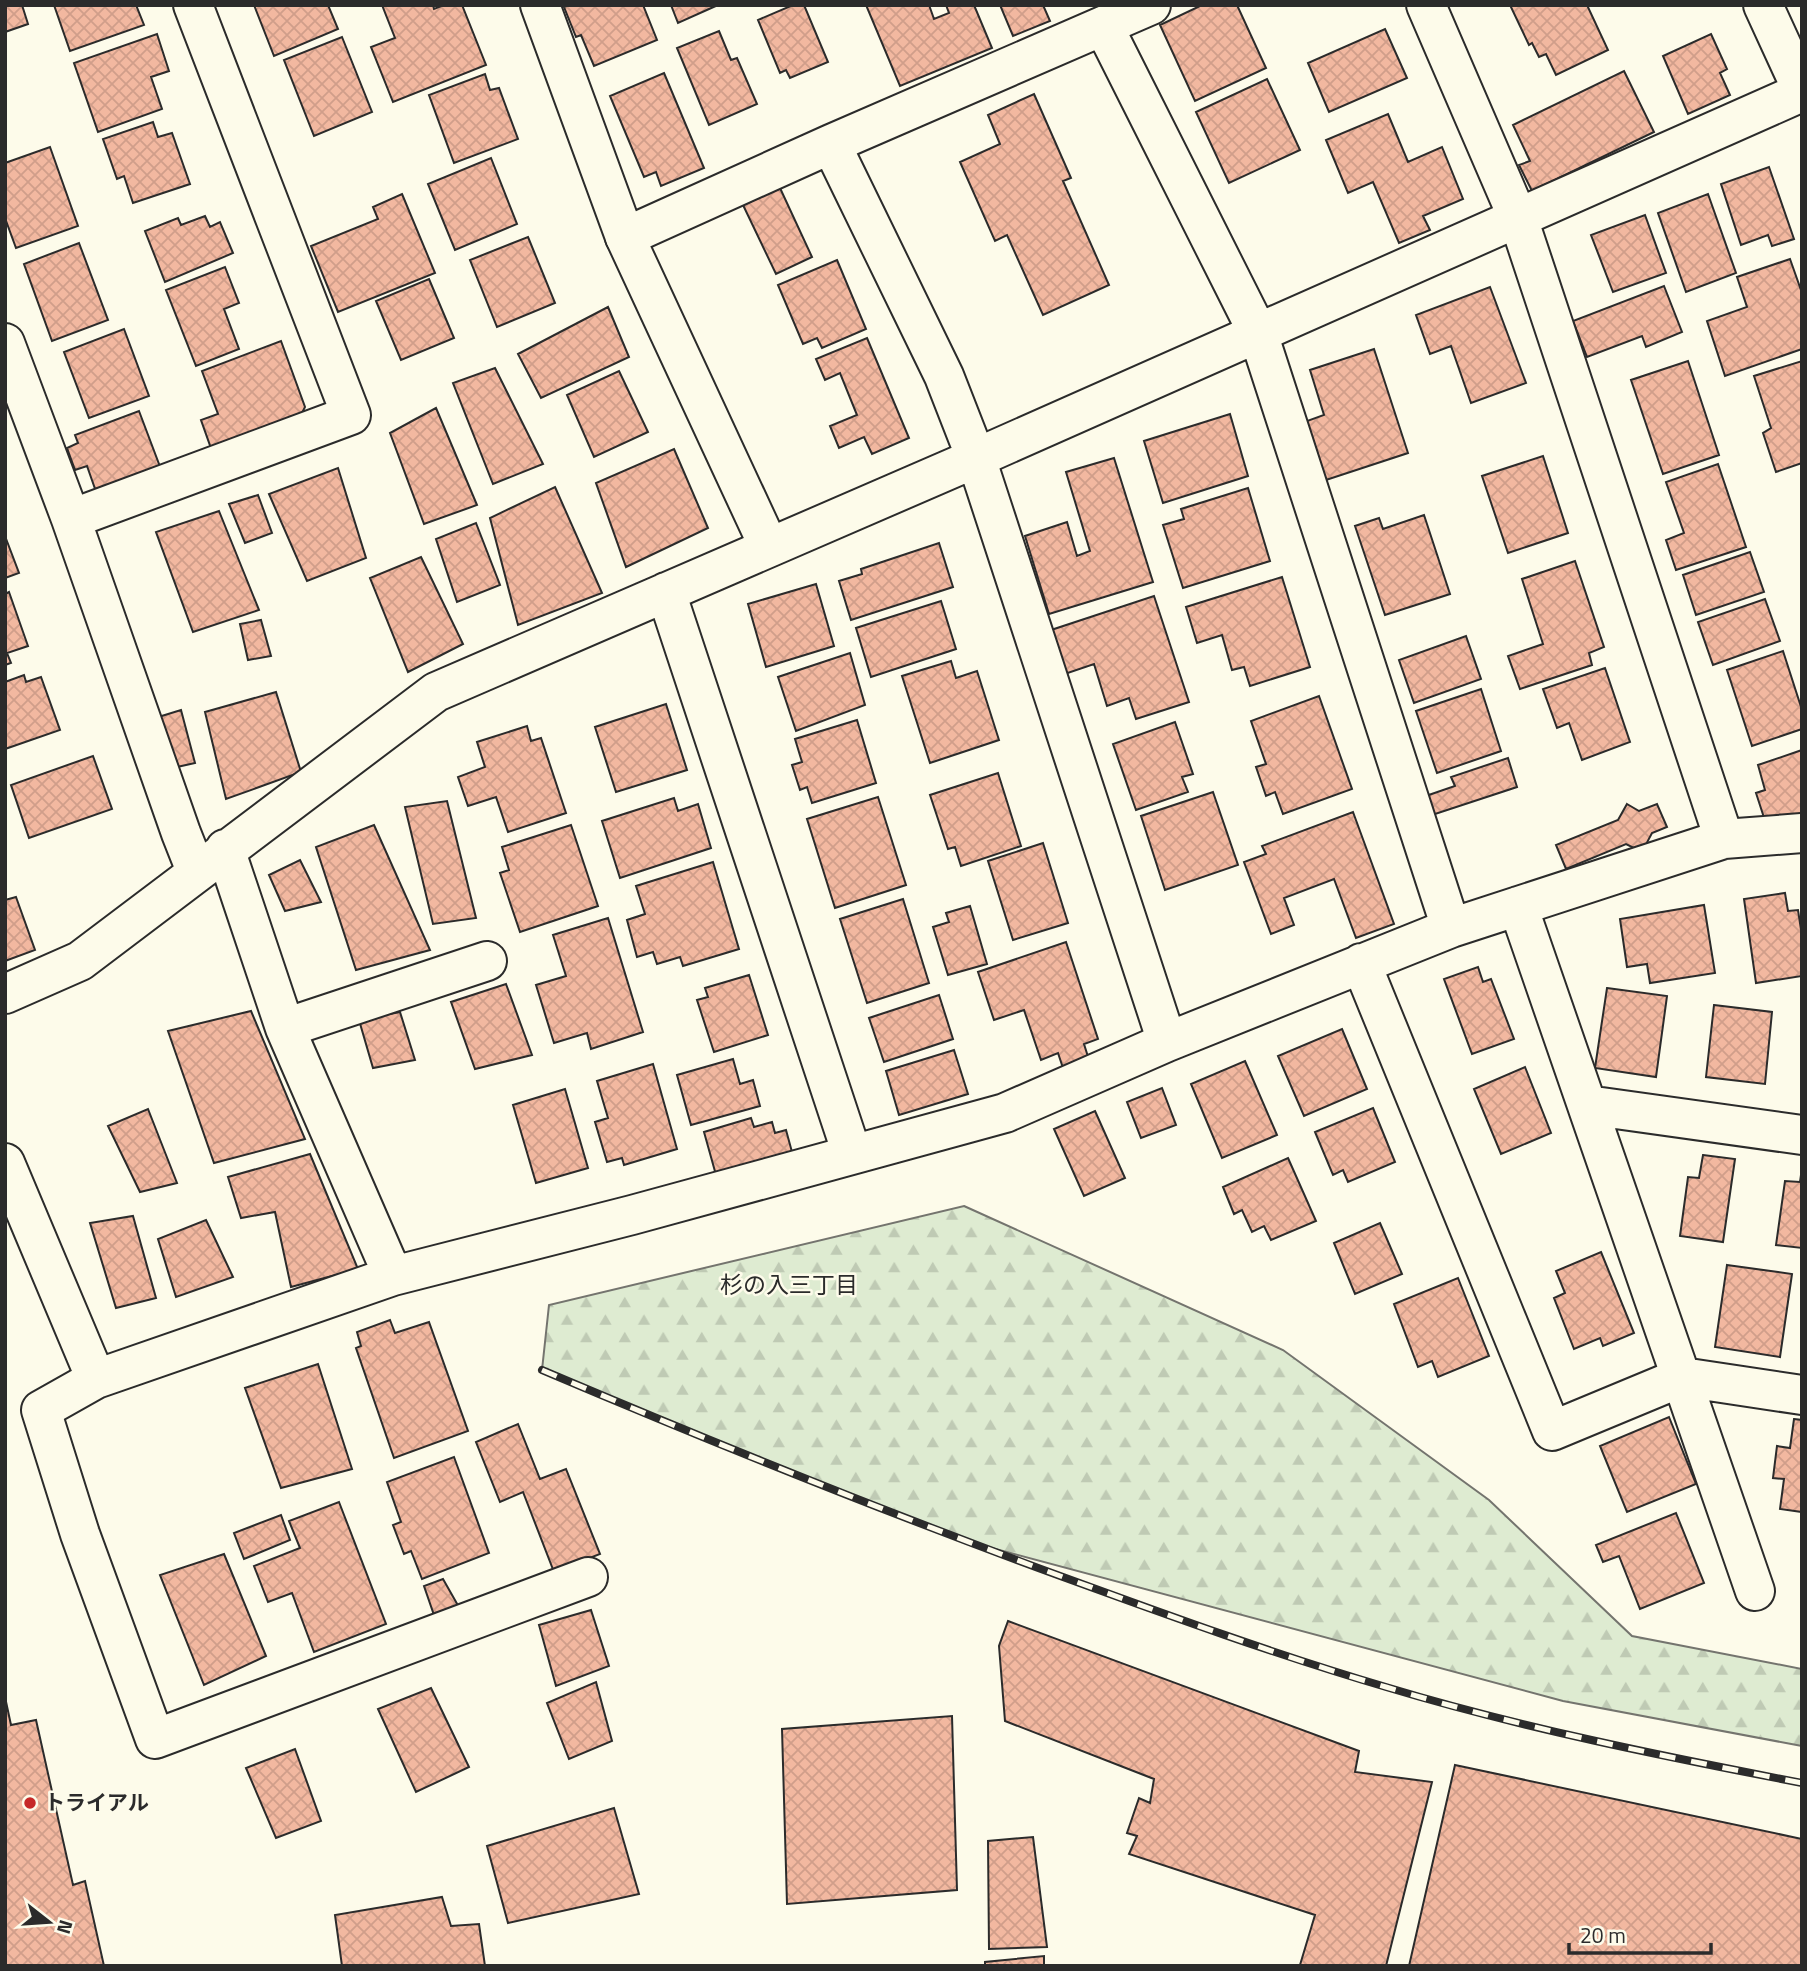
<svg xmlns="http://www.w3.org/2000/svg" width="1807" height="1971" viewBox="0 0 1807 1971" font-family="'Titillium Web','Noto Sans JP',sans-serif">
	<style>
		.forest { fill: url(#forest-firs); stroke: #74746e; stroke-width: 2 }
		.building { fill: url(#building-cross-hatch); stroke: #2b2b2b; stroke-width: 2 }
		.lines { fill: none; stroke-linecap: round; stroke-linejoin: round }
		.minor-casing { stroke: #2b2b2b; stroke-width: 42 }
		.tertiary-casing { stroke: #2b2b2b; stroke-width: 42 }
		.minor { stroke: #fdfbea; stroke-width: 38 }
		.tertiary { stroke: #fdfbea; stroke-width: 38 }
		.rail-casing { stroke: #2b2b2b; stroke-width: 8 }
		.rail { stroke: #fdfbea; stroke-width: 5; stroke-dasharray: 16; stroke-linecap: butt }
		.poi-dot { fill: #c62828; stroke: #fdfbea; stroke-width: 2.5 }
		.labels { text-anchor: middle; stroke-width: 5; stroke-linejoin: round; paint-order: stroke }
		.poi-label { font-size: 21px; font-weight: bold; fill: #2b2b2b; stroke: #fdfbea; text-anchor: start }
		.neighbourhood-label { font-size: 23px; fill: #2b2b2b; stroke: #fdfbea }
	</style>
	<defs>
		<pattern id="forest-firs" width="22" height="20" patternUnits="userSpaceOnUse" patternTransform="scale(1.75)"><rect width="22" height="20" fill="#deebd1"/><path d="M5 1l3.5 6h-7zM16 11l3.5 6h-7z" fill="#bfcab4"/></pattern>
		<pattern id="building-cross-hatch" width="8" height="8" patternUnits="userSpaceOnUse" patternTransform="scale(1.75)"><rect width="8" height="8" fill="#f2b8a0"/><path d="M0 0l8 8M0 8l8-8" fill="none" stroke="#d09e8a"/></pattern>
	</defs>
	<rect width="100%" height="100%" fill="#fdfbea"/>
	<path class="forest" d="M964,1206L1283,1350L1489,1500L1632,1636L1802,1669V1746L1563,1701L962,1540L693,1434L542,1370L549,1305Z"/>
	<path class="building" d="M5,5H22L28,24L5,32Z
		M54,5H136L144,25L70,51Z
		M254,5H328L338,29L274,56Z
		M382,5H433L434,9L444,5H462L486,65L393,102L371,47L395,38Z
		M569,5H643L657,40L594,66L581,35L576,37L564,7Z
		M671,5H718L678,23Z
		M793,5H804L828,62L790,78L786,70L780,73L758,20Z
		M866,5H929L934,19L949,13L946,5H974L992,48L900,86Z
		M1000,5H1043L1050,21L1013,36Z
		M1202,5H1237L1266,68L1195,101L1160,25Z
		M1510,5H1587L1608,50L1556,75L1546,54L1539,57L1532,43L1529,45Z
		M1385,29L1407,78L1329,112L1308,63Z
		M719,31L731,60L737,58L757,104L709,125L677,48Z
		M157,34L169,71L151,77L162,109L98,132L74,63Z
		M1711,34L1727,69L1720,73L1730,95L1688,114L1663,56Z
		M342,37L372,112L314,136L284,60Z
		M1624,71L1654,132L1532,191L1519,165L1530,161L1513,125Z
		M664,73L704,168L661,186L656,172L644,177L610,96Z
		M485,74L490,90L499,88L518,139L454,163L429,95Z
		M1267,79L1300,150L1229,183L1196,112Z
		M1034,94L1071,178L1063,181L1109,285L1043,315L1007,235L995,241L960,162L1000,144L988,115Z
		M1388,114L1408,162L1442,147L1463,199L1423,216L1430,230L1399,243L1373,182L1348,193L1326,140Z
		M153,122L158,137L172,133L190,184L133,203L124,176L117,179L103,139Z
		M50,147L78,226L16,248L5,218V163Z
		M491,158L517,224L455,250L428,184Z
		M1769,167L1794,239L1772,246L1768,235L1741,245L1721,184Z
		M780,188L812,257L776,274L743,205Z
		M402,194L435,273L338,312L311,246L378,219L373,207Z
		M1708,194L1736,273L1686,292L1658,213Z
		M1645,215L1666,273L1613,292L1591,235Z
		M205,216L210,227L220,222L233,253L165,282L145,231L178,218L181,225Z
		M528,237L555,303L497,327L470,260Z
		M79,243L108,320L52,341L24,264Z
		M1790,259L1802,293V349L1725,376L1707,321L1747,307L1737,277Z
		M837,260L866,329L822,348L817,338L803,344L778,285Z
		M225,267L239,303L224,309L239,349L196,366L166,290Z
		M429,279L454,338L401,360L376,301Z
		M1664,286L1682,332L1646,347L1642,336L1587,357L1573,321Z
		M1490,287L1526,383L1471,403L1451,346L1430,354L1416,315Z
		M608,307L629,357L541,398L518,354Z
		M124,329L149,396L89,418L64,352Z
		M867,338L909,438L872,454L864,437L839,448L830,426L857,415L840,373L825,380L816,359Z
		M281,341L305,407L290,437L212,451L201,420L218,414L202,371Z
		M1374,349L1408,453L1326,480L1307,421L1324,415L1310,370Z
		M1688,361L1719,455L1663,474L1631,380Z
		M1802,361V463L1776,472L1763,433L1771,428L1754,376Z
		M495,368L543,464L493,484L453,383Z
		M619,371L648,432L594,457L567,395Z
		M436,408L477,505L424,524L390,433Z
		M139,411L165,480L100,503L87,466L75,470L67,448L78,443L75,435Z
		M1230,414L1248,476L1163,503L1144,441Z
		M674,449L708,528L626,567L596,483Z
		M1543,456L1568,533L1508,553L1482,476Z
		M1114,458L1153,582L1049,614L1025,536L1067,522L1077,556L1090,551L1066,472Z
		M1718,464L1746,547L1676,570L1666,540L1684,533L1666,482Z
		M338,468L366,558L307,581L269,494Z
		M555,487L602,593L518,625L490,518Z
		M1248,488L1270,561L1183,588L1163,525L1184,519L1181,509Z
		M258,495L272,533L245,543L229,504Z
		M219,511L259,610L193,632L156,532Z
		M1424,515L1450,594L1385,615L1355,526L1379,518L1383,529Z
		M476,523L500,585L457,602L436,539Z
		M5,536L19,573L5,578Z
		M939,543L953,587L851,620L839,581L862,574L861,569Z
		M1750,552L1764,592L1696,615L1683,575Z
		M421,557L463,644L408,672L370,578Z
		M1575,561L1604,647L1589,653L1592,665L1520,689L1508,656L1543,644L1522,579Z
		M1282,577L1310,667L1250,686L1244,667L1232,670L1222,635L1197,643L1186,607Z
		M816,584L834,646L766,667L748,604Z
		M9,592L28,646L7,653L11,663L5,665V594Z
		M1154,596L1189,702L1136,719L1129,698L1107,706L1094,664L1050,679L1036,635Z
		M1765,599L1780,641L1713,665L1698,622Z
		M941,601L956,649L871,677L856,628Z
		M261,620L271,656L248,660L240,624Z
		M1466,636L1481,679L1414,703L1399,660Z
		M1783,651L1802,710V729L1752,746L1727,670Z
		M850,653L865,705L796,731L778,677Z
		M951,661L956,678L977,671L999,740L930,763L902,676Z
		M1605,668L1630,742L1582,760L1569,723L1557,728L1543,689Z
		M24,675L26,682L41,677L60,730L5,749V682Z
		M1481,689L1501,751L1437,773L1416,711Z
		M276,692L301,772L226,799L205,712Z
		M1319,696L1352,789L1283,814L1275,792L1266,796L1256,767L1266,764L1251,721Z
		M666,704L687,770L616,792L595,727Z
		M181,710L195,763L168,769L152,719Z
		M857,720L876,783L812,803L807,787L800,790L792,765L802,762L795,739Z
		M1175,722L1193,774L1182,777L1188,792L1136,810L1113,744Z
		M527,726L531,741L541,738L566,813L508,832L496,797L468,806L458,777L485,767L477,742Z
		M1802,750V819L1768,830L1756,793L1765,790L1758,765Z
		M93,756L112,809L29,838L11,785Z
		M1508,758L1517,787L1429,816L1423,797L1455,786L1451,777Z
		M998,773L1021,846L961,866L955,847L948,849L930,795Z
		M1213,792L1238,865L1165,890L1141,816Z
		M878,797L906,885L835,908L807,819Z
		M674,798L678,811L698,804L711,848L620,878L602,821Z
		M447,801L476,918L433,924L405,807Z
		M1627,804L1639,811L1657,804L1667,827L1652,833L1642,852L1626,844L1566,869L1556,845L1618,820Z
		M1353,812L1394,924L1356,938L1334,879L1284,898L1294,925L1271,934L1244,862L1266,854L1262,846Z
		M374,825L430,950L356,970L316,847Z
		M571,825L598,906L520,932L500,873L509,870L502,847Z
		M1043,843L1068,923L1013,940L988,861Z
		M300,860L321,902L285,911L269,875Z
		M713,862L739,949L683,966L680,957L657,964L653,952L637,957L627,920L645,914L636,886Z
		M1785,893L1788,911L1798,910L1802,936V976L1756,983L1744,899Z
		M16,897L35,950L5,961V900Z
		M903,899L929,983L867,1003L840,919Z
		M1704,905L1715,973L1650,983L1647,964L1627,967L1620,919Z
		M970,906L987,964L948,975L933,927L949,922L946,913Z
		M608,918L643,1032L591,1049L587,1033L554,1043L536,985L566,976L553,935Z
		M1066,942L1098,1039L1084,1044L1090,1063L1064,1071L1058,1053L1041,1060L1024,1010L994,1020L978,972Z
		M1478,967L1483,982L1491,979L1514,1039L1472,1054L1444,979Z
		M749,975L768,1035L714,1052L697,1000L708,997L705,988Z
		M506,984L532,1055L475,1069L451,1002Z
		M1607,988L1667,996L1656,1077L1595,1068Z
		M939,995L953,1039L884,1062L869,1018Z
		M1714,1005L1772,1012L1765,1084L1706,1077Z
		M251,1011L305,1139L214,1163L168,1031Z
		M400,1012L415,1060L373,1068L359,1020Z
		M1342,1029L1367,1089L1304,1116L1278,1056Z
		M954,1050L968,1094L899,1115L886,1071Z
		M733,1059L740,1084L753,1080L760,1106L691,1125L677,1075Z
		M1245,1061L1277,1135L1222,1158L1191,1084Z
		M653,1064L677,1149L624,1165L622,1158L607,1162L595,1122L608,1118L597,1081Z
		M1525,1067L1551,1133L1501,1154L1474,1089Z
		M1162,1088L1176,1125L1141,1138L1127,1102Z
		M565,1089L588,1168L536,1183L513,1105Z
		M1373,1108L1395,1162L1348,1182L1343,1170L1333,1175L1315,1132Z
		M148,1109L177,1183L140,1192L108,1126Z
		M1095,1111L1125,1178L1084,1196L1054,1129Z
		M751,1118L754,1127L772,1122L775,1133L786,1130L792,1152L716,1175L704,1132Z
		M310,1154L358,1269L291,1287L275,1212L241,1218L228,1177Z
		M1703,1155L1735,1159L1723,1242L1680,1236L1688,1177L1699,1178Z
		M1288,1158L1316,1221L1271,1240L1264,1226L1252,1232L1242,1210L1234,1214L1223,1187Z
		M1802,1168V1248L1776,1245L1785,1181L1800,1182Z
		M133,1216L156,1298L116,1308L90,1223Z
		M206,1220L233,1277L176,1297L158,1239Z
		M1380,1223L1402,1274L1355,1294L1334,1243Z
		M1601,1252L1634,1333L1603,1346L1600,1338L1574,1349L1554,1298L1565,1293L1556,1271Z
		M1727,1265L1792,1274L1780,1357L1715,1347Z
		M1458,1278L1489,1356L1438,1377L1432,1361L1418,1367L1394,1304Z
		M390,1320L395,1333L429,1322L468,1431L394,1458L356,1348L361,1346L357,1332Z
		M318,1364L352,1469L281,1488L245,1388Z
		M1669,1417L1696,1484L1627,1512L1600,1446Z
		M1794,1419L1802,1420V1512L1780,1509L1784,1479L1773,1478L1777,1446L1790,1448Z
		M518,1424L540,1479L566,1469L600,1554L554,1572L523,1492L500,1502L476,1442Z
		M454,1457L489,1553L422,1579L411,1551L404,1554L393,1525L401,1522L387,1482Z
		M339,1502L386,1624L314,1652L292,1593L268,1602L254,1566L300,1548L289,1521Z
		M1676,1513L1704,1583L1640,1609L1619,1556L1603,1562L1596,1545Z
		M281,1515L290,1540L244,1559L234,1533Z
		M224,1554L266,1656L204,1685L160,1575Z
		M443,1579L460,1609L435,1618L424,1586Z
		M591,1610L609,1666L556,1686L539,1625Z
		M1008,1621L1359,1751L1355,1772L1432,1782L1386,1966L1300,1965L1315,1915L1129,1854L1137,1836L1127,1833L1139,1798L1150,1803L1154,1779L1005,1721L999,1646Z
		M596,1682L612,1741L569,1759L547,1703Z
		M431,1688L469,1767L416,1792L378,1709Z
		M5,1697L11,1725L36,1720L73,1885L85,1881L104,1966H5Z
		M952,1716L957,1890L787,1904L782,1729Z
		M295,1749L321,1821L276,1838L246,1768Z
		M1455,1765L1802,1839V1966H1409Z
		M614,1808L639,1894L508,1923L487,1846Z
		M1033,1837L1047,1947L989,1949L988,1841Z
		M442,1897L451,1926L479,1924L485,1966H342L335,1915Z
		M1044,1956V1966H985V1962Z"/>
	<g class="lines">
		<defs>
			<path id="minor" d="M1426,5L1518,218L1724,839
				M1763,5L1802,90
				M1104,27L1258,333L1451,928
				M831,144L944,376L976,458L1167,1042
				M625,237L831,144L1151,5
				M5,343L71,519L181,833L196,871
				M71,519L351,415L193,5
				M666,592L852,1154
				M225,849L285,1028L393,1276
				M1518,906L1755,1591
				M1361,963L1552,1431L1682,1377L1802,1395
				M5,994L80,961L436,692L976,458L1802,92
				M285,1028L487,961
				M1587,1105L1802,1135
				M5,1163L96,1379L393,1276L632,1215L1005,1113L1167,1042L1451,928L1724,839L1802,833
				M96,1379L41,1410L80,1534L155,1739L588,1577"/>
			<path id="tertiary" d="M540,5L625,237L769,547"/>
		</defs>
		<use href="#minor" class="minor-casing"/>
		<use href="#tertiary" class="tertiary-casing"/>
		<use href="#minor" class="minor"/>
		<use href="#tertiary" class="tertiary"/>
		<defs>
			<path id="rail" d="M542,1370C714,1443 888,1513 1063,1577C1170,1616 1277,1655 1386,1687C1522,1728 1662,1756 1802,1783"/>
		</defs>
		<use href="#rail" class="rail-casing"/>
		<use href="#rail" class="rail"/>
	</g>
	<circle class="poi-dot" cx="30" cy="1803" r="7"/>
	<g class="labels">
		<g class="poi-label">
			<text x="44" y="1810">トライアル</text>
		</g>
		<g class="neighbourhood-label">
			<text x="789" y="1293">杉の入三丁目</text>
		</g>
	</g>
	<rect width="1807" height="1971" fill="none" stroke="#2b2b2b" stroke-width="14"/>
	<g transform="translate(49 1922) rotate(107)" stroke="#fdfbea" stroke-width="5" paint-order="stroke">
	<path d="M0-5L12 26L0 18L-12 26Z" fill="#2b2b2b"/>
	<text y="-10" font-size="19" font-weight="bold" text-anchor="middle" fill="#2b2b2b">N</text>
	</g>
	<path d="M1569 1943v10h142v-10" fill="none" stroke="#2b2b2b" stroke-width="3.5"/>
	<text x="1580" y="1943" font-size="21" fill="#2b2b2b" stroke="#fdfbea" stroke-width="5" paint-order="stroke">20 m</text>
</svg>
